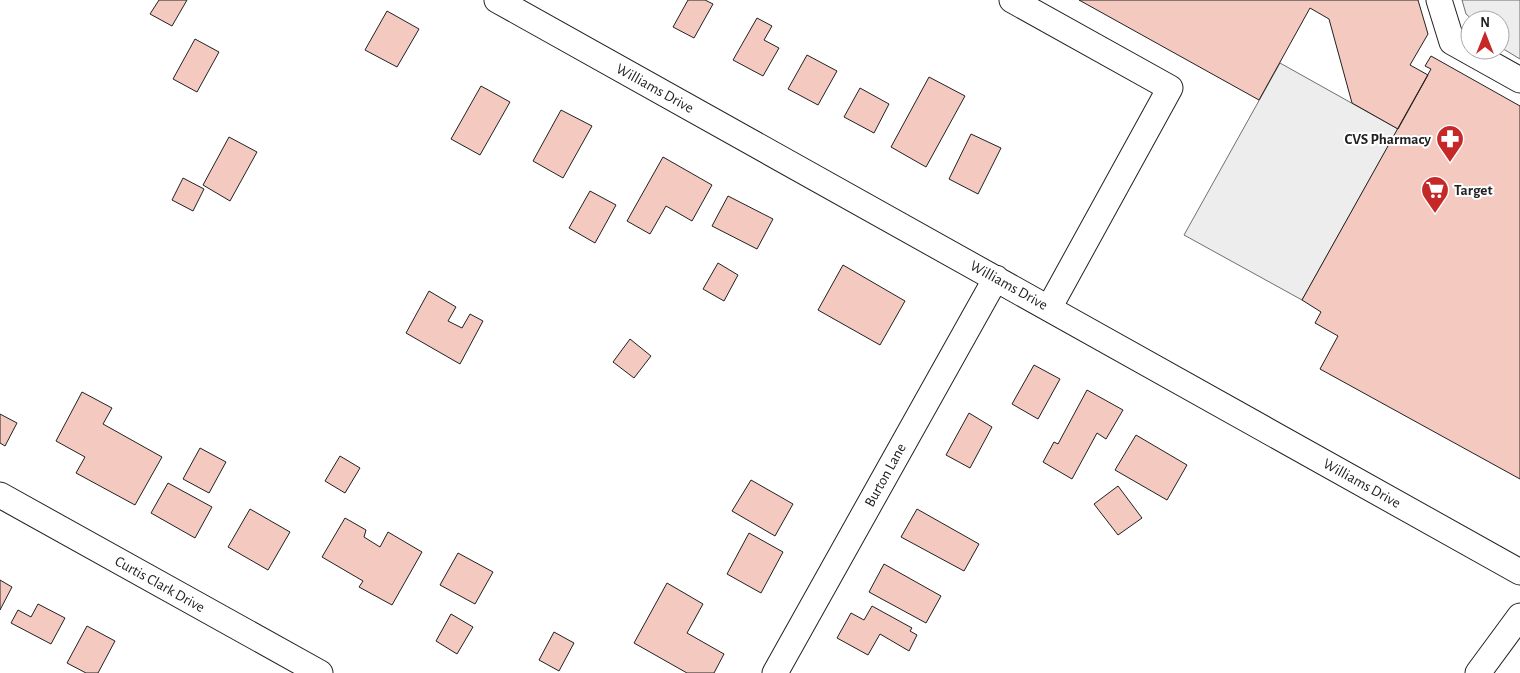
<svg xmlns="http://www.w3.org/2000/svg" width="1520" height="673" viewBox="0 0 1520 673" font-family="'Alegreya Sans',sans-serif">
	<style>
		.parking { fill: #ededed; stroke: #6f6f6f }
		.building { fill: #f3c9c0; stroke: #222 }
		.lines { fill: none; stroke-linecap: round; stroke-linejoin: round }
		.minor-casing { stroke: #222; stroke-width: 27 }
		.minor { stroke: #fff; stroke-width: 25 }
		.labels { text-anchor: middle; stroke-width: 4; stroke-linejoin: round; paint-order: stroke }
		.street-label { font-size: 15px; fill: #222; stroke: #fff }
		.poi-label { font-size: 15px; font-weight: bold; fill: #222; stroke: #fff; text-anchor: end }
	</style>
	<rect width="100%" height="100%" fill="#fff"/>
	<path class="parking" d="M1462,0H1520V59L1500,47V20H1473L1466,14Z
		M1280,63L1398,129L1302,300L1184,235Z"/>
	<path class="building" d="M159,0H187L172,26L150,14Z
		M688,0H705L713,4L694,38L673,27Z
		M1079,0H1418L1428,34L1410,65L1428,75L1398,129L1352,103L1329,19L1310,8L1259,100Z
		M387,11L419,29L397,67L365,50Z
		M757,18L772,26L764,40L779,48L763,76L733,60Z
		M195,39L219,52L197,92L173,79Z
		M807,55L837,71L818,105L788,89Z
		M1431,56L1520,106V479L1320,369L1338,336L1315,323L1321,312L1302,300L1431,69L1425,66Z
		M929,77L965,96L926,167L891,147Z
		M481,86L510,102L480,155L451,139Z
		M860,88L889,104L874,133L844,117Z
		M561,110L592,126L563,178L533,161Z
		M971,134L1001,148L978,194L949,179Z
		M229,137L257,152L230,201L203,185Z
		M663,157L712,185L692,221L666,206L650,234L627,221Z
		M183,178L204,189L193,211L172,200Z
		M590,191L616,205L595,243L569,228Z
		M728,196L773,219L757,249L712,226Z
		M718,263L738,275L724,301L703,289Z
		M843,265L905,301L880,345L818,310Z
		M429,291L456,307L448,321L462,328L470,314L483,321L460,364L406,333Z
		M630,339L651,356L634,378L613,362Z
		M1034,365L1060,379L1038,419L1012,404Z
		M1087,390L1123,410L1106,439L1097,433L1072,479L1043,462L1054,442L1058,444Z
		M82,392L112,408L103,424L162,457L135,505L76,473L85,457L56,441Z
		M969,413L992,427L970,468L946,455Z
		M0,414L17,423L5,446L0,443Z
		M1136,435L1187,465L1167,500L1115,470Z
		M200,448L226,462L209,493L183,479Z
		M340,456L360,468L345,493L325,481Z
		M751,480L793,504L775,536L732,511Z
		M168,483L212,507L195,538L151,513Z
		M1118,486L1142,518L1118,535L1094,504Z
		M250,509L290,532L268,570L228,547Z
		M917,509L979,544L964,571L901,537Z
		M345,518L366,530L364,537L380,547L388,532L422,552L392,605L359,587L363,581L322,557Z
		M749,533L783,552L761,593L727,574Z
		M458,553L493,572L475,604L440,585Z
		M884,564L941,596L926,623L869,592Z
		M0,580L12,587L0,610Z
		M667,583L703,604L687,633L724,654L714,673H687L634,643Z
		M38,604L65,618L51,644L11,623L18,610L31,617Z
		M872,606L912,628L910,631L917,635L909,651L880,634L868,655L837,638L851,613L864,620Z
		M451,614L473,627L457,654L436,641Z
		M87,626L115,641L98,673H86L67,663Z
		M554,632L574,643L559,671L539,660Z"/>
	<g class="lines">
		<defs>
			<path id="minor" d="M497,0L1520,572
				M1012,0L1170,88L1049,308
				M1439,0L1452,42L1520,80
				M0,495L320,673
				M775,673L996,278
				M1478,673L1520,616"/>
		</defs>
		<use href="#minor" class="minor-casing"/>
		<use href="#minor" class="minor"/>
	</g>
	<defs>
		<symbol id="pharmacy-pin" viewBox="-11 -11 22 30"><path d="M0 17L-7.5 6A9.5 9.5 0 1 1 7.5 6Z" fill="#c62828" stroke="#fff"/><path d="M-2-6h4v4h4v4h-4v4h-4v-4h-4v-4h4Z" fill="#fff"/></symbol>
		<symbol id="supermarket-pin" viewBox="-11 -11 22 30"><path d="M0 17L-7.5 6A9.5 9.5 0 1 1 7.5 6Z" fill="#c62828" stroke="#fff"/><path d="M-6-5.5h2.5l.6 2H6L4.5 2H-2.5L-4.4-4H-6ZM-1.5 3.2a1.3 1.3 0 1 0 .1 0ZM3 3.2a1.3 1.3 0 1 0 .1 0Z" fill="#fff"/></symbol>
	</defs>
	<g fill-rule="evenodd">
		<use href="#pharmacy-pin" x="1434" y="123" width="32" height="43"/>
		<use href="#supermarket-pin" x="1419" y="174" width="32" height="43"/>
	</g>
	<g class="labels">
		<g class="street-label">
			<text transform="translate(655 88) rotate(29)" y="5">Williams Drive</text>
			<text transform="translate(1009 285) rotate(29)" y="5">Williams Drive</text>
			<text transform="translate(885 475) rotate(-61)" y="5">Burton Lane</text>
			<text transform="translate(1362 483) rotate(29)" y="5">Williams Drive</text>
			<text transform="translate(160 584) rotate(29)" y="5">Curtis Clark Drive</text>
		</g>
		<g class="poi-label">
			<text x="1431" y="144">CVS Pharmacy</text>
			<text x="1454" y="195" text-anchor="start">Target</text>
		</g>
	</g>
	<g transform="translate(1485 35)"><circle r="24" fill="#ffffff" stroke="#a7a7a7"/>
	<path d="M0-4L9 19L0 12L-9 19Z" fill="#c62828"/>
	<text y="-8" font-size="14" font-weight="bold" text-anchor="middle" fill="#222222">N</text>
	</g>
</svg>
